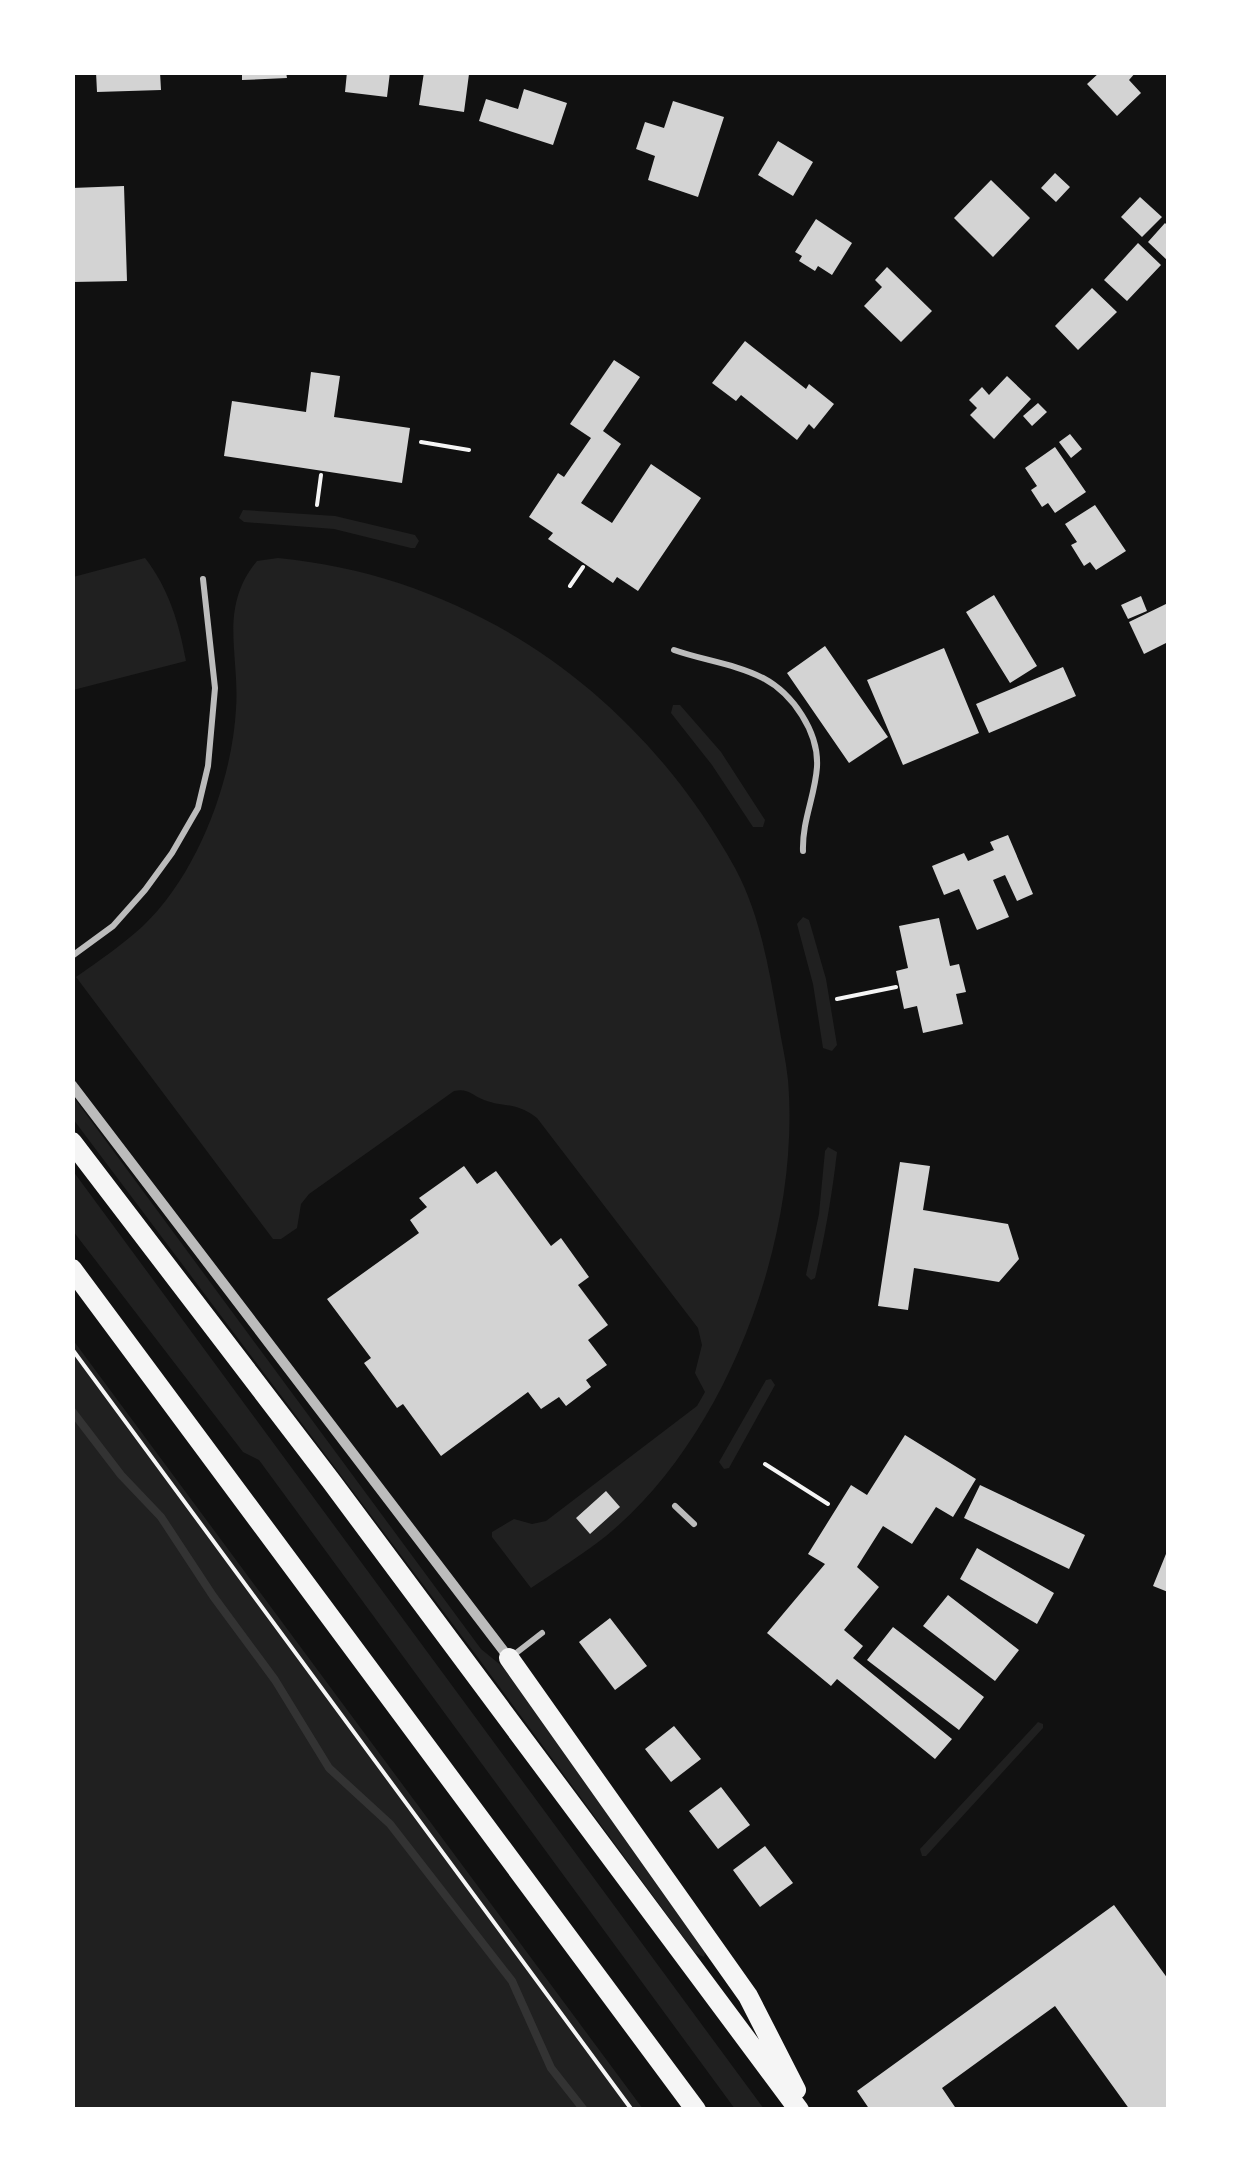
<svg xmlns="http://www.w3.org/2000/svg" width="1241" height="2182" viewBox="0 0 1241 2182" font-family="'Space Grotesk',sans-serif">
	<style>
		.green { fill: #202020 }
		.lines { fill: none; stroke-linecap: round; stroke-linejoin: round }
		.stream { stroke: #333; stroke-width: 8 }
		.building { fill: #d3d3d3 }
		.path { stroke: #f5f5f5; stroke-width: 4 }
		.service { stroke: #bcbcbc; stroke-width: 6 }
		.minor { stroke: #bcbcbc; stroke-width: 10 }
		.motorway { stroke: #f5f5f5; stroke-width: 20 }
	</style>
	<rect width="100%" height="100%" fill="#111"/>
	<path class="green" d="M243,510L335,516L415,535L419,541L415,548H411L334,529L244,522L239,518Z
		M145,558C169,589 179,623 186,661L73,690V577Z
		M278,558C474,577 640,695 735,868C760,914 769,969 778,1020C781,1040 786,1060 788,1080C801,1236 728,1436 606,1536C582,1555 556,1571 531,1588L492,1537V1532L514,1519L532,1524L546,1521L697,1406L705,1392L695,1373L702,1345L698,1328L537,1118C515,1101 505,1108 484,1100C471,1095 469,1088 454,1091L309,1194L301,1204L297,1228L281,1239H273L76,977C99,961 122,945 143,926C197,875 232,782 236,709C240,655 218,608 257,561Z
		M673,705H680L721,752L765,820L763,827H753L712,765L671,713Z
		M803,917L809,920L826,979L837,1045L832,1051L823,1048L813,984L797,924Z
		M72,1095L481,1649L503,1667L706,1950L704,1957L695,1953L476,1655L73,1119Z
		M828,1147L837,1152C832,1195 825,1236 815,1278L811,1280L806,1275L819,1214L825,1151Z
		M72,1171H73L764,2109H735L259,1460L243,1452L73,1231Z
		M73,1340L643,2109H73Z
		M771,1379L775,1385L729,1468L724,1469L719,1462L766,1380Z
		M1038,1722L1043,1724V1728L926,1856H922L920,1849Z"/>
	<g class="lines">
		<path class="stream" d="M72,1411L121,1475L161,1517L213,1596L275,1680L329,1768L390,1824L512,1981L551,2068L584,2110"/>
	</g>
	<path class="building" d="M96,72H160L161,90L97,92Z
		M242,72H286L287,78L242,80Z
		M347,72H390L387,97L345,92Z
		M424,72L469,74L464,112L419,105Z
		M1100,72H1136L1129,80L1141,93L1117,116L1087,84Z
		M524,89L567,103L553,145L479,121L486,99L518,109Z
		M673,101L724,117L698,197L648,180L655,156L636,149L645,122L664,128Z
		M778,141L813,162L793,196L758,175Z
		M1055,173L1070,187L1056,202L1041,188Z
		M991,180L1030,218L993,257L954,218Z
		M124,186L127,281L72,282V188Z
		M1140,197L1162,217L1142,237L1121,217Z
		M816,219L852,243L832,275L818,266L815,271L799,261L802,256L795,252Z
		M1165,223L1168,226V261L1148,242Z
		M1138,243L1161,265L1127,301L1104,280Z
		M887,267L932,311L901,342L864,306L882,287L875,280Z
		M1092,288L1117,312L1078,350L1055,326Z
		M745,341L806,389L809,384L834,404L814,429L809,424L797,440L741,395L736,401L712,383Z
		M614,360L640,377L603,431L621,444L581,503L612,523L651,464L701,498L638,591L617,577L613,583L548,539L553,533L529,517L558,473L564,477L591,438L570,424Z
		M311,372L340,376L334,417L410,428L402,483L224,456L232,401L306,412Z
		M1007,376L1031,399L994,439L970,415L977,408L969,400L982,387L989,395Z
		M1038,403L1047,412L1032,426L1023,416Z
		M1070,434L1082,449L1071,458L1059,442Z
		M1055,447L1086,492L1055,513L1048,503L1042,507L1031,490L1037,486L1025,468Z
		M1095,505L1126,551L1096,570L1090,562L1084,566L1071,545L1077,542L1065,524Z
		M994,595L1037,666L1010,683L966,612Z
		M1141,596L1147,611L1128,619L1121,605Z
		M1168,603V642L1144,654L1129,622Z
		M825,646L888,737L849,763L787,673Z
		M944,648L979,733L903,765L867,680Z
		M1063,667L1076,696L989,733L976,704Z
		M1008,835L1033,894L1017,901L1005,875L993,880L1009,917L977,930L959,889L944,895L932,866L964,853L968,861L994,850L990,842Z
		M939,918L950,966L959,964L966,992L956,994L963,1024L923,1033L917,1006L904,1009L896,971L908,968L899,926Z
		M900,1162L930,1166L923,1210L1008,1224L1019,1259L999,1282L914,1268L908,1310L878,1306Z
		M464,1166L477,1184L496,1171L551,1246L561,1238L589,1277L578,1285L608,1325L588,1340L607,1365L586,1380L591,1387L566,1406L559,1397L541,1409L528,1392L441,1456L403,1404L397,1408L364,1363L371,1358L327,1299L419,1233L410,1220L427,1207L419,1198Z
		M905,1435L976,1479L953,1517L936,1507L912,1544L883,1526L857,1567L879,1587L844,1630L863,1646L853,1658L952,1739L935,1759L837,1679L831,1686L767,1633L825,1564L808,1554L851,1485L867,1495Z
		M980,1485L1085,1535L1069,1569L964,1518Z
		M606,1491L620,1507L590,1534L576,1518Z
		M977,1548L1054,1593L1037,1624L960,1579Z
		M1168,1549V1592L1153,1586Z
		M948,1595L1019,1650L995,1681L923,1626Z
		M610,1618L647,1666L615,1690L579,1642Z
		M893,1627L984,1697L959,1730L867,1660Z
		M674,1726L701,1759L671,1782L645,1749Z
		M721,1787L750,1825L718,1849L689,1811Z
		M765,1846L793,1883L760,1907L733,1870Z
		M1114,1905L1168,1979V2110H1130L1055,2006L942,2088L957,2110H870L857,2091Z"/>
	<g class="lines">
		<path class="path" d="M421,442L469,450
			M317,505L321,475
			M570,586L583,567
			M837,999L896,987
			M72,1349L632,2110
			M765,1464L828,1504"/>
		<path class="service" d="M674,650C702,660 736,664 763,678C793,694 819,732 817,767C815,796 802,821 803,851
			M72,956L113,926L145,890L172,853L198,808L208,766L215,688L203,579
			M675,1506L694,1524
			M511,1657L542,1633"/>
		<path class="minor" d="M72,1085L509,1658"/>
		<path class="motorway" d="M72,1142L331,1481L799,2110
			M72,1269L696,2110
			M509,1658L748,1996L796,2090"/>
	</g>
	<rect width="1241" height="2182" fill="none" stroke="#ffffff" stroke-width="150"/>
</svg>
